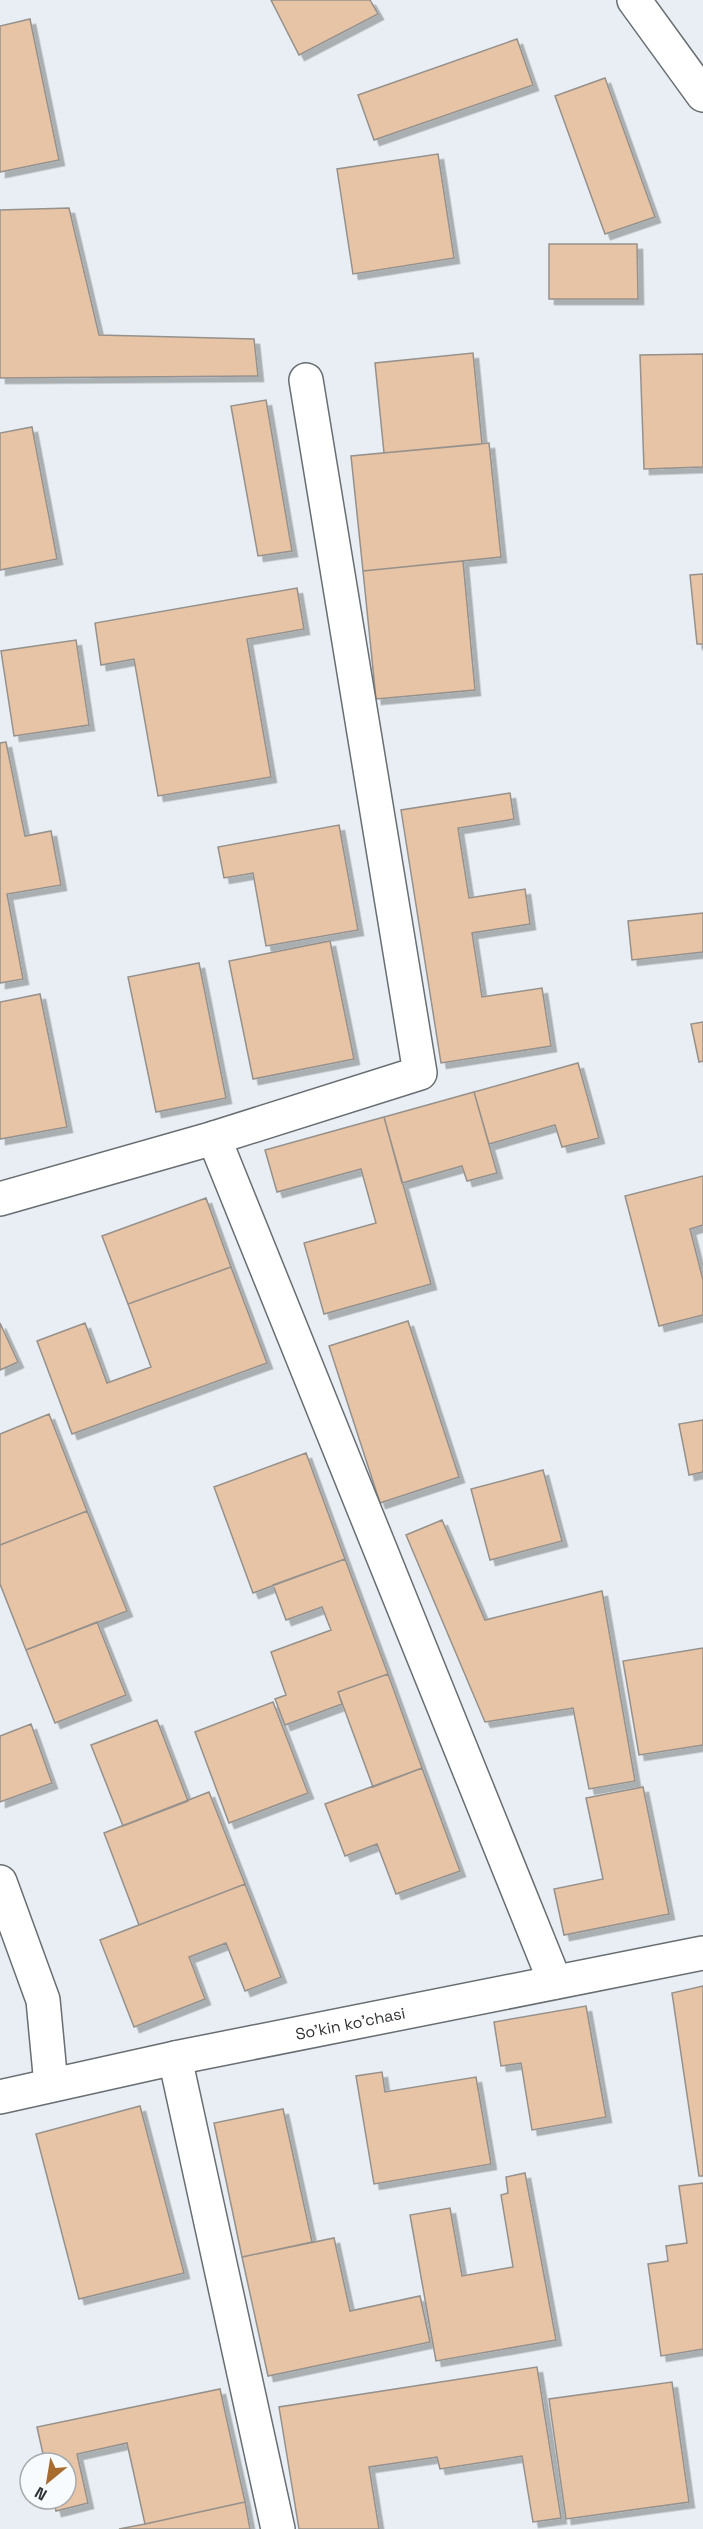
<svg xmlns="http://www.w3.org/2000/svg" width="703" height="2529" viewBox="0 0 703 2529" font-family="'Space Grotesk',sans-serif">
	<style>
		.building { fill: #e7c4a5; stroke: #96918c; stroke-width: 1.5; filter: url(#shadow) }
		.lines { fill: none; stroke-linecap: round; stroke-linejoin: round }
		.minor-casing { stroke: #686e72; stroke-width: 36 }
		.minor { stroke: #fff; stroke-width: 33 }
		.labels { text-anchor: middle; stroke-width: 4.5; stroke-linejoin: round; paint-order: stroke }
		.street-label { font-size: 16px; fill: #303234; stroke: #f7fbfe }
	</style>
	<defs>
		<filter id="shadow"><feDropShadow dx="5.5" dy="5.5" stdDeviation="0" flood-color="#0004"/></filter>
	</defs>
	<rect width="100%" height="100%" fill="#e8eef3"/>
	<path class="building" d="M271,0H370L378,14L299,55Z
		M30,19L59,160L0,172V26Z
		M517,39L533,85L374,140L358,95Z
		M605,78L655,217L605,234L555,96Z
		M438,154L454,258L353,274L337,169Z
		M69,208L99,335L254,339L258,376L0,378V210Z
		M549,244H637L638,299H549Z
		M473,353L482,444L384,453L375,363Z
		M703,354V467L644,469L640,355Z
		M266,400L292,551L258,556L231,406Z
		M32,427L57,559L0,570V433Z
		M489,443L501,557L363,571L351,456Z
		M463,561L475,690L376,699L363,571Z
		M703,574V644H697L690,575Z
		M297,588L304,629L247,639L271,777L158,796L134,659L101,665L95,623Z
		M76,640L89,725L14,736L1,651Z
		M6,742L25,836L51,831L61,885L7,894L23,979L0,983V743Z
		M510,793L514,819L458,828L469,898L525,889L530,924L472,933L482,997L542,988L551,1046L441,1063L401,810Z
		M339,825L358,930L266,946L253,873L224,878L218,847Z
		M703,913V952L632,960L628,921Z
		M330,941L354,1059L253,1079L229,961Z
		M199,963L226,1098L156,1112L128,977Z
		M40,994L67,1127L0,1139V1002Z
		M703,1022V1061L699,1062L691,1024Z
		M578,1063L599,1138L562,1147L555,1125L489,1144L474,1092Z
		M474,1092L497,1173L467,1181L462,1166L402,1183L384,1117Z
		M384,1117L431,1284L324,1314L304,1243L376,1223L361,1169L277,1192L265,1150Z
		M703,1176V1225L690,1229L703,1280V1315L659,1326L625,1196Z
		M206,1198L231,1267L128,1304L102,1236Z
		M231,1267L267,1363L72,1434L37,1341L85,1323L107,1383L151,1367L128,1304Z
		M408,1321L459,1477L380,1503L329,1346Z
		M0,1323L18,1362L0,1370Z
		M49,1414L87,1511L0,1545V1434Z
		M703,1420V1472L689,1475L679,1424Z
		M306,1453L345,1559L253,1593L214,1487Z
		M543,1470L562,1541L490,1560L471,1489Z
		M87,1511L127,1611L26,1650L0,1584V1545Z
		M442,1520L485,1620L602,1591L635,1781L589,1789L573,1708L485,1722L406,1535Z
		M345,1559L388,1674L338,1692L342,1704L285,1725L275,1699L286,1695L271,1652L331,1630L322,1607L286,1620L273,1585Z
		M97,1622L126,1695L55,1723L26,1650Z
		M703,1648V1745L639,1755L623,1661Z
		M388,1674L422,1768L373,1787L338,1692Z
		M273,1702L308,1793L229,1823L195,1732Z
		M157,1720L188,1801L123,1826L91,1745Z
		M31,1724L52,1783L0,1802V1736Z
		M422,1768L460,1871L396,1894L377,1844L345,1856L325,1804Z
		M643,1787L669,1914L564,1935L554,1889L603,1879L586,1798Z
		M209,1792L245,1884L139,1925L104,1833Z
		M245,1884L281,1977L245,1991L226,1943L189,1957L205,1999L134,2027L100,1940Z
		M703,1986V2176H699L672,1993Z
		M586,2006L606,2117L532,2130L521,2063L501,2066L494,2022Z
		M382,2072L385,2092L476,2077L491,2164L374,2184L356,2076Z
		M140,2106L184,2273L79,2299L36,2134Z
		M283,2109L312,2242L242,2257L214,2123Z
		M525,2173L556,2340L436,2361L410,2215L450,2208L462,2276L513,2267L501,2195L508,2193L506,2177Z
		M703,2183V2349L661,2356L648,2264L668,2261L666,2246L687,2243L679,2186Z
		M334,2238L350,2311L420,2296L430,2342L268,2376L242,2257Z
		M537,2367L561,2518L533,2522L522,2456L440,2469L437,2457L369,2467L379,2529H299L279,2407Z
		M672,2382L689,2502L566,2519L549,2399Z
		M220,2389L245,2502L145,2524L127,2443L77,2454L88,2503L56,2511L53,2499H66V2463H45L37,2427Z
		M245,2502L250,2529H119L145,2524Z"/>
	<g class="lines">
		<defs>
			<g id="minor">
				<path d="M634,0L703,95"/>
				<path d="M214,1138L555,1982"/>
				<path d="M0,1199L214,1138L420,1073L306,380"/>
				<path d="M0,1882L43,2000L51,2085"/>
				<path d="M175,2058L278,2529"/>
				<path id="s1" d="M0,2097L175,2058L703,1953"/>
			</g>
		</defs>
		<use href="#minor" class="minor-casing"/>
		<use href="#minor" class="minor"/>
	</g>
	<g class="labels">
		<g class="street-label">
			<text dy="6" stroke="none"><textPath href="#s1" startOffset="358">So'kin ko'chasi</textPath></text>
		</g>
	</g>
	<g transform="translate(48 2481) rotate(210)"><circle r="28" fill="#f7fbfe" stroke="#a7abad" stroke-width="1.5"/>
	<path d="M0-4.5L10 22L0 15L-10 22Z" fill="#a86d2e"/>
	<text y="-9" font-size="16" font-weight="bold" text-anchor="middle" fill="#303234">N</text>
	</g>
</svg>
